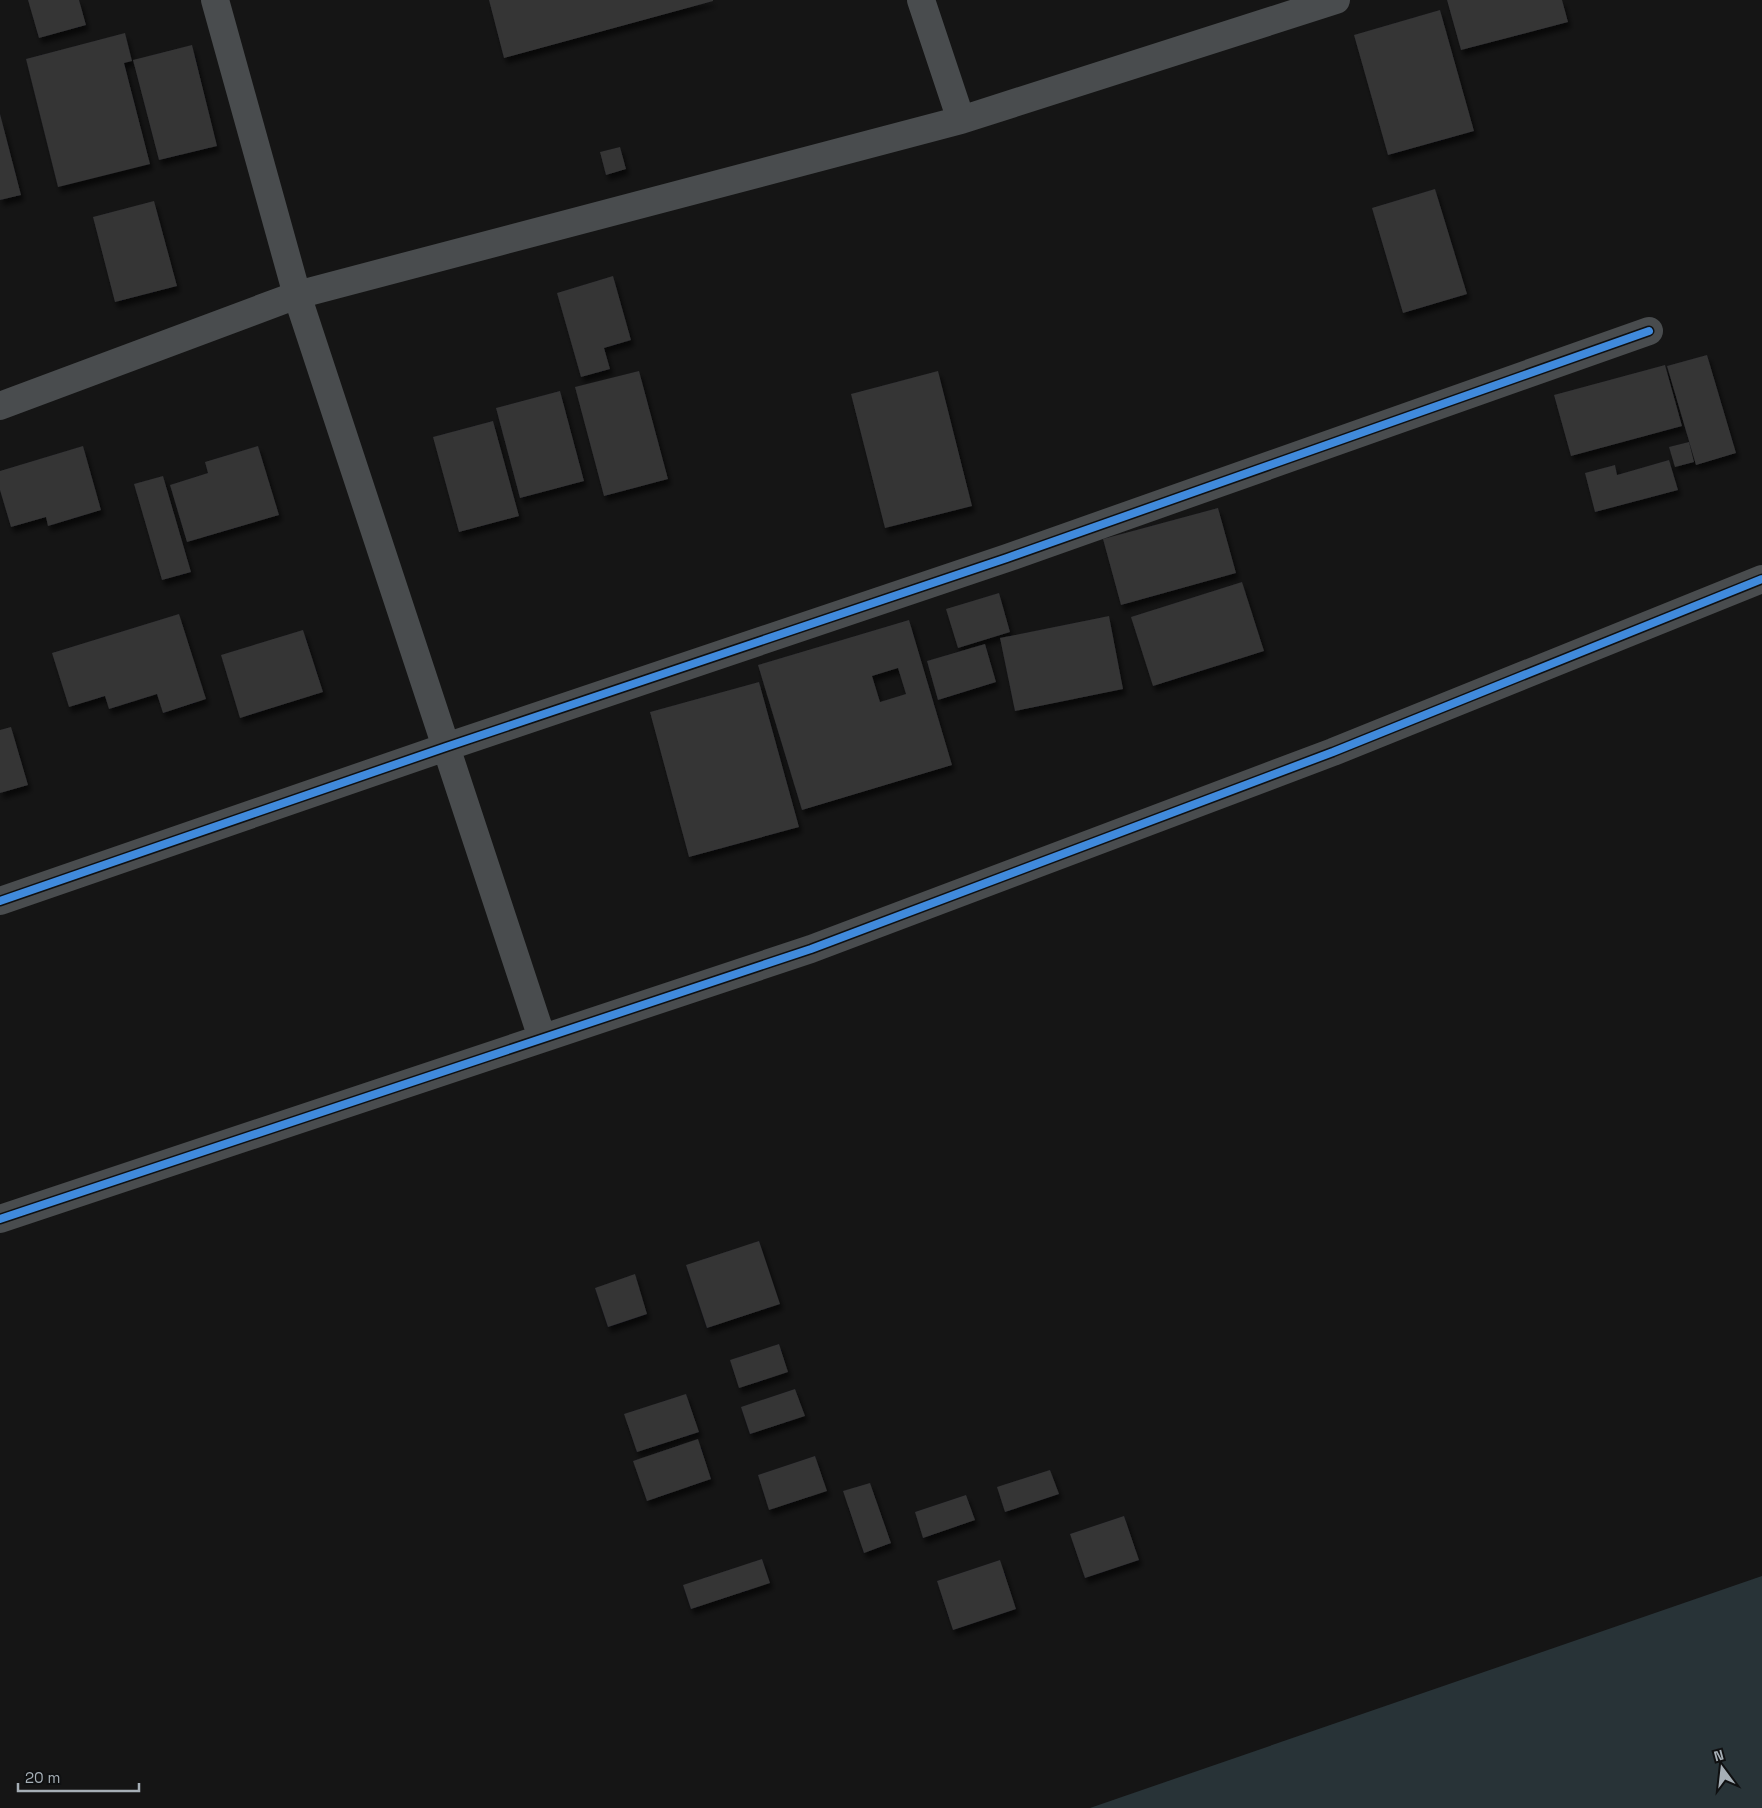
<svg xmlns="http://www.w3.org/2000/svg" width="1762" height="1808" viewBox="0 0 1762 1808" font-family="'Space Grotesk',sans-serif">
	<style>
		.water { fill: #283337 }
		.building { fill: #343436; fill-rule: evenodd; filter: url(#shadow) }
		.lines { fill: none; stroke-linecap: round; stroke-linejoin: round }
		.minor { stroke: #494c4e; stroke-width: 28 }
		.cycleway-casing { stroke: #0f1011; stroke-width: 11 }
		.cycleway { stroke: #408adc; stroke-width: 8 }
	</style>
	<defs>
		<filter id="shadow"><feDropShadow dx="3" dy="5.5" stdDeviation="2.5" flood-color="#0009"/></filter>
	</defs>
	<rect width="100%" height="100%" fill="#151515"/>
	<path class="water" d="M1762,1576V1808H1090Z"/>
	<path class="building" d="M28,0H79L86,25L39,38Z
		M489,0H713V1L504,58Z
		M1447,0H1562L1568,22L1461,50Z
		M1440,10L1474,131L1388,155L1354,35Z
		M125,33L132,61L124,63L150,164L58,187L26,59Z
		M192,45L217,146L159,160L133,60Z
		M0,114L21,195L0,200Z
		M620,147L626,169L606,175L600,152Z
		M1435,189L1467,294L1403,313L1372,208Z
		M154,201L177,286L115,302L93,217Z
		M613,276L631,340L604,348L610,369L581,377L557,293Z
		M1707,355L1736,453L1696,465L1667,366Z
		M1665,365L1682,426L1571,456L1554,395Z
		M639,371L668,479L604,496L575,387Z
		M938,371L972,506L885,528L851,394Z
		M560,391L584,481L520,498L496,408Z
		M493,421L519,516L459,532L433,437Z
		M1689,442L1694,462L1675,467L1669,447Z
		M83,446L101,510L48,526L46,517L11,527L0,490V471Z
		M258,446L279,515L187,542L170,485L208,473L205,462Z
		M1669,460L1678,490L1595,512L1585,473L1615,465L1617,475Z
		M163,476L191,572L162,580L134,484Z
		M1218,508L1236,573L1121,605L1103,539Z
		M1242,582L1264,651L1153,686L1131,617Z
		M999,593L1010,632L958,648L946,609Z
		M179,614L206,699L163,713L157,694L109,709L105,696L69,707L52,653Z
		M1109,616L1123,689L1015,711L1000,638Z
		M909,620L952,765L802,810L758,665ZM898,668L906,694L880,702L872,676Z
		M303,630L323,692L240,718L221,655Z
		M985,644L996,682L938,700L927,661Z
		M759,682L799,827L689,857L650,712Z
		M11,727L28,785L0,793V730Z
		M759,1241L780,1304L707,1328L686,1265Z
		M635,1274L647,1314L608,1327L595,1288Z
		M779,1344L788,1372L739,1388L730,1360Z
		M795,1389L805,1416L750,1434L741,1407Z
		M686,1394L699,1432L637,1452L624,1414Z
		M698,1439L711,1479L647,1501L633,1461Z
		M815,1456L827,1491L769,1510L758,1475Z
		M1050,1470L1059,1494L1005,1512L997,1487Z
		M870,1483L891,1543L864,1553L843,1491Z
		M966,1495L975,1520L923,1538L915,1512Z
		M1124,1516L1139,1560L1085,1578L1070,1534Z
		M762,1559L770,1583L691,1609L683,1585Z
		M1000,1560L1016,1609L953,1630L937,1581Z"/>
	<g class="lines">
		<path class="minor" d="M215,0L297,295L542,1038
			M921,0L961,120
			M0,406L297,295L961,120L1336,0
			M0,901L446,747L1007,558L1649,331
			M0,1219L811,949L1333,752L1762,579"/>
		<defs>
			<path id="cycleway" d="M0,901L446,747L1007,558L1649,331
				M0,1219L811,949L1333,752L1762,579"/>
		</defs>
		<use href="#cycleway" class="cycleway-casing"/>
		<use href="#cycleway" class="cycleway"/>
	</g>
	<g transform="translate(1722 1768) rotate(345)" stroke="#0f1011" stroke-width="4" paint-order="stroke">
	<path d="M0-4L9 19L0 12L-9 19Z" fill="#a6afb6"/>
	<text y="-8" font-size="14" font-weight="bold" text-anchor="middle" fill="#a6afb6">N</text>
	</g>
	<path d="M18 1783v8h121v-8" fill="none" stroke="#a6afb6" stroke-width="2.5"/>
	<text x="25" y="1783" font-size="15" fill="#a6afb6" stroke="#0f1011" stroke-width="4" paint-order="stroke">20 m</text>
</svg>
